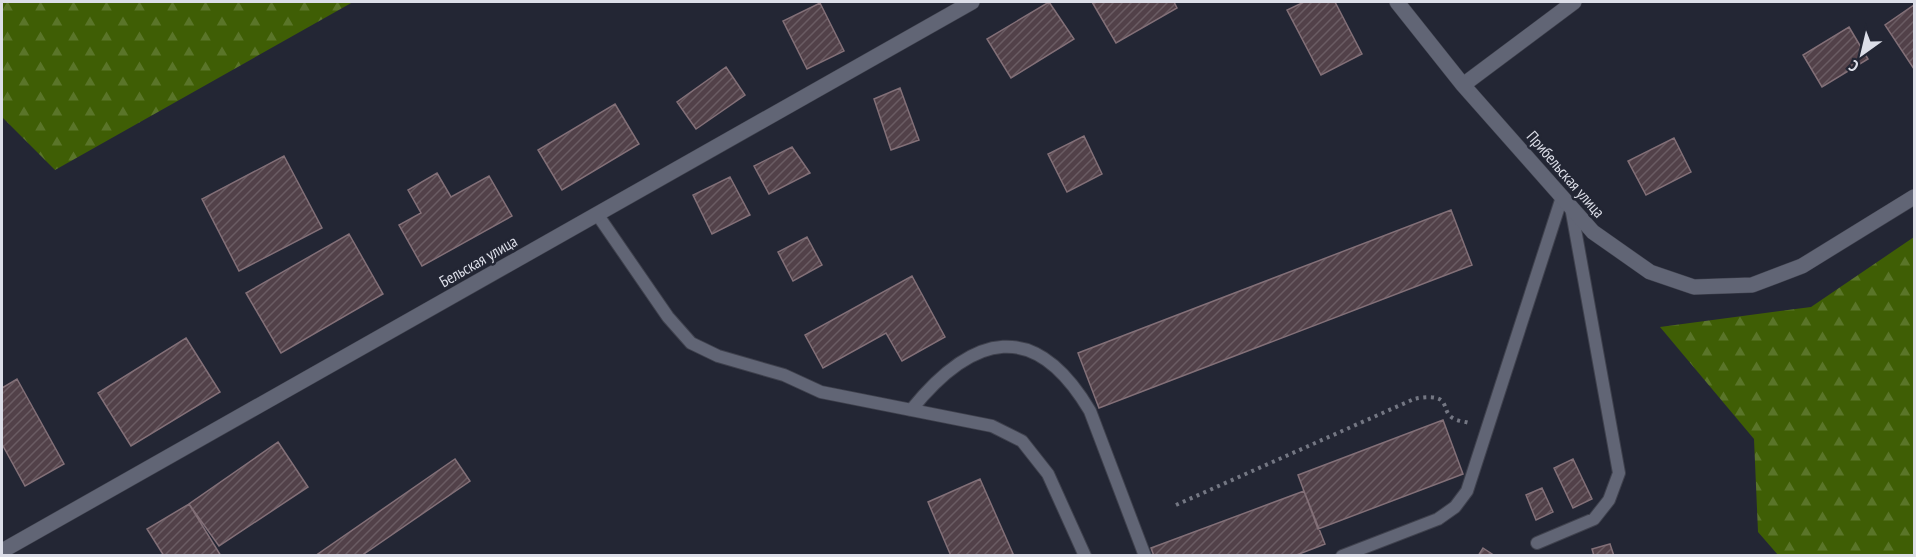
<svg xmlns="http://www.w3.org/2000/svg" width="1916" height="557" viewBox="0 0 1916 557" font-family="'PT Sans Narrow',sans-serif">
	<style>
		.forest { fill: url(#forest-firs) }
		.building { fill: url(#building-hatch); stroke: #837078; stroke-width: 1.5 }
		.lines { fill: none; stroke-linecap: round; stroke-linejoin: round }
		.lane-casing { stroke: #3f414d; stroke-width: 14 }
		.street-casing { stroke: #3f414d; stroke-width: 16 }
		.path { stroke: #747783; stroke-width: 4; stroke-dasharray: 3 4.5; stroke-linecap: butt }
		.lane { stroke: #616575; stroke-width: 12 }
		.street { stroke: #616575; stroke-width: 15 }
		.labels { text-anchor: middle; stroke-width: 5; stroke-linejoin: round; paint-order: stroke }
		.street-label { font-size: 16px; fill: #dcdee8; stroke: #232634 }
	</style>
	<defs>
		<pattern id="forest-firs" width="22" height="20" patternUnits="userSpaceOnUse" patternTransform="scale(1.5)"><rect width="22" height="20" fill="#3f5e05"/><path d="M5 1l3.5 6h-7zM16 11l3.5 6h-7z" fill="#5a7529"/></pattern>
		<pattern id="building-hatch" width="6" height="6" patternUnits="userSpaceOnUse" patternTransform="scale(1.5)"><rect width="6" height="6" fill="#524149"/><path d="M-1 1l2-2M0 6l6-6M5 7l2-2" fill="none" stroke="#6a5c63"/></pattern>
	</defs>
	<rect width="100%" height="100%" fill="#232634"/>
	<path class="forest" d="M2,2H353L55,170L2,117Z
		M1914,237V555H1778L1758,532L1754,439L1660,327L1811,307Z"/>
	<path class="building" d="M1049,2L1074,39L1011,78L987,39Z
		M1092,2H1174L1177,8L1116,43Z
		M1304,2H1335L1362,54L1321,75L1287,10Z
		M820,3L844,51L807,69L783,21Z
		M1914,5V69L1885,25Z
		M1849,27L1868,59L1822,87L1803,55Z
		M726,67L745,95L696,129L677,102Z
		M900,88L919,140L891,150L874,99Z
		M615,104L639,144L562,190L538,150Z
		M1084,136L1102,174L1067,192L1048,154Z
		M1674,138L1691,172L1646,195L1628,161Z
		M792,147L810,173L769,194L754,166Z
		M284,156L322,228L239,271L202,199Z
		M437,173L451,197L489,176L512,216L422,266L399,225L421,213L408,190Z
		M730,177L750,215L712,234L693,195Z
		M1451,210L1472,265L1099,408L1078,353Z
		M349,234L383,294L281,353L246,293Z
		M807,237L822,265L793,281L778,252Z
		M912,276L945,337L902,361L886,333L823,368L805,335Z
		M186,338L220,392L131,446L98,393Z
		M17,379L64,464L25,486L2,444V388Z
		M1443,420L1463,474L1318,529L1298,475Z
		M278,442L308,487L219,546L189,504Z
		M455,459L470,481L361,556H315Z
		M1573,459L1592,499L1573,508L1554,468Z
		M980,479L1014,556H951L928,502Z
		M1542,488L1553,512L1536,520L1526,495Z
		M1304,491L1325,544L1294,556H1154L1151,548Z
		M189,504L221,556H164L147,529Z
		M1610,544L1614,556H1594L1592,549Z
		M1483,548L1495,556H1478Z"/>
	<g class="lines">
		<defs>
			<path id="lane" d="M597,214L668,317L691,343L718,356L784,375L821,392L992,426L1022,441L1048,474L1085,556
				M911,410C973,333 1035,318 1090,411L1145,556
				M1537,543L1594,519L1609,500L1619,473L1571,207
				M1342,556L1438,519L1455,507L1467,491L1562,197"/>
			<path id="street" d="M1397,2L1463,85L1593,232L1650,272L1694,287L1752,285L1802,266L1914,197
				M1463,85L1574,2
				M2,551L972,2"/>
		</defs>
		<use href="#lane" class="lane-casing"/>
		<use href="#street" class="street-casing"/>
		<path class="path" d="M1176,505L1414,399C1422,397 1438,395 1443,402C1446,407 1446,412 1450,416C1455,421 1463,421 1469,423"/>
		<use href="#lane" class="lane"/>
		<use href="#street" class="street"/>
	</g>
	<g class="labels">
		<g class="street-label">
			<text transform="translate(1566 174) rotate(49)" y="6">Прибельская улица</text>
			<text transform="translate(478 261) rotate(-30)" y="6">Бельская улица</text>
		</g>
	</g>
	<rect width="1916" height="557" fill="none" stroke="#dcdee8" stroke-width="6"/>
	<g transform="translate(1862 54) rotate(214)" stroke="#232634" stroke-width="4.5" paint-order="stroke">
	<path d="M0-4.5L10 22L0 15L-10 22Z" fill="#dcdee8"/>
	<text y="-9" font-size="16" font-weight="bold" text-anchor="middle" fill="#dcdee8">С</text>
	</g>
</svg>
